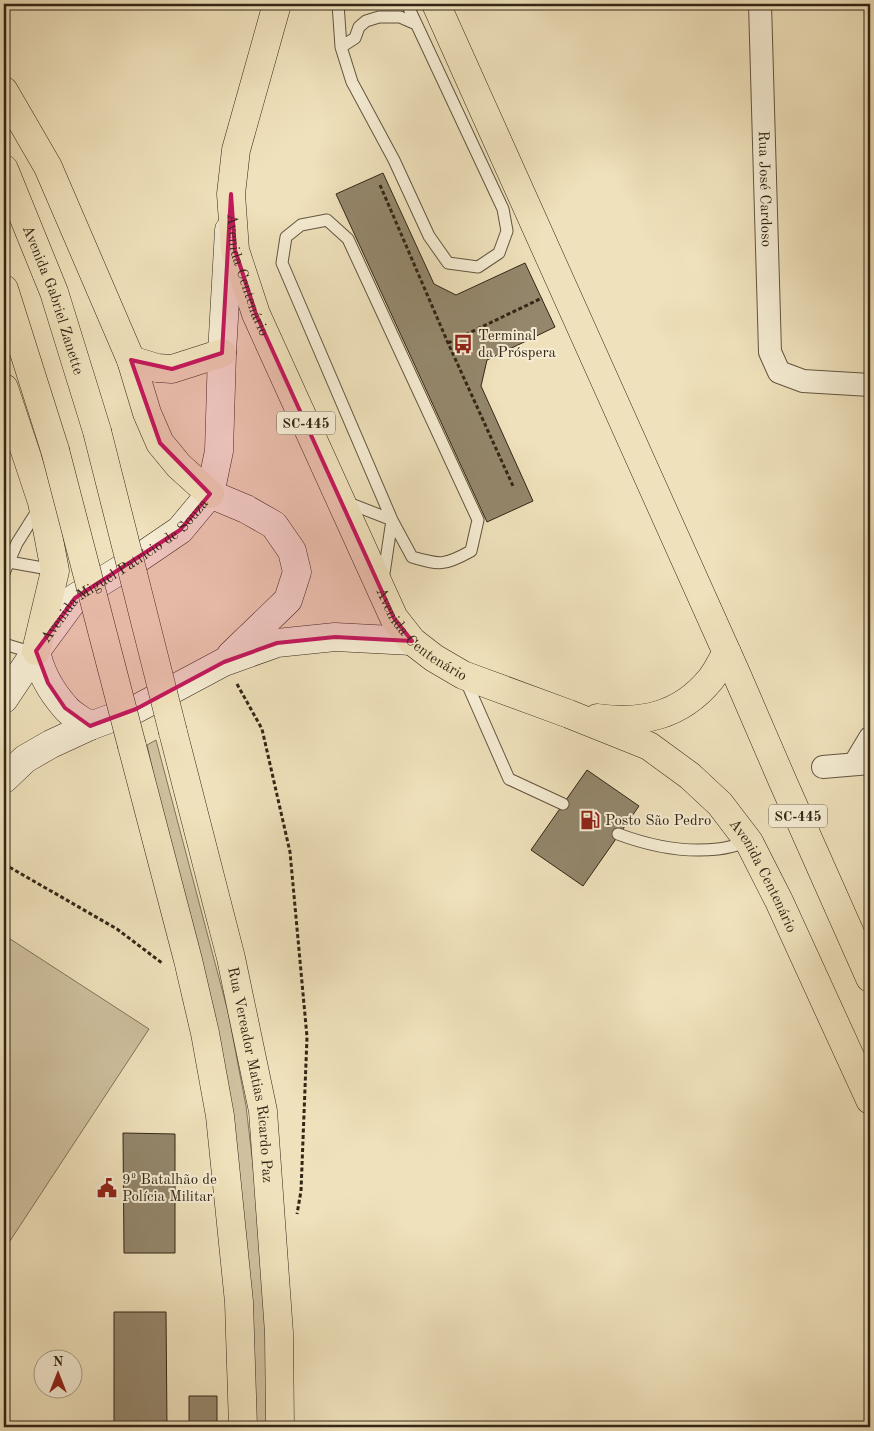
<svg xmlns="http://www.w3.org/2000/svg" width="874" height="1431" viewBox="0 0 874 1431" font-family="'Old Standard TT',serif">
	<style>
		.green { fill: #cfc19f; stroke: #80745a }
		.building { fill: #94876c; stroke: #322616 }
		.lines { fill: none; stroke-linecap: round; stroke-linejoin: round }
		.lane-casing { stroke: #61553f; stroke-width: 13 }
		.street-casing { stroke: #61553f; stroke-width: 24 }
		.secondary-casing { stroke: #322616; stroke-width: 29 }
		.primary-casing { stroke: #322616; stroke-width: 29 }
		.highway-casing { stroke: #322616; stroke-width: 29 }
		.path { stroke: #322616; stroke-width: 3; stroke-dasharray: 4 2.5; stroke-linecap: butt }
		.lane { stroke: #f5ecd3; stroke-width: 11 }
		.street { stroke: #f5ecd3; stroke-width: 22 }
		.secondary { stroke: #f5ecd3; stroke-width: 28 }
		.primary { stroke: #efe1bb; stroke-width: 28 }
		.highway { stroke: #efe1bb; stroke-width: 28 }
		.highway-bridge-casing { stroke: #322616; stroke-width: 29; stroke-linecap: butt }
		.highway-bridge { stroke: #efe1bb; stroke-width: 28 }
		.marked { fill: #c2185b; fill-opacity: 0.2; stroke: #c2185b; stroke-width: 4; stroke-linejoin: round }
		.labels { text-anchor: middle; stroke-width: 4; stroke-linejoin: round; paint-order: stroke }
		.shield { fill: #f5ecd3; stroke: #6c614f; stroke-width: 1 }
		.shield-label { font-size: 14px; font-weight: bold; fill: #322616 }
		.street-label { font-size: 15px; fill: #322616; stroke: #f5ecd3 }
		.poi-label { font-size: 15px; fill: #322616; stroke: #f5ecd3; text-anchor: start }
	</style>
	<rect width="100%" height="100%" fill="#efe1bb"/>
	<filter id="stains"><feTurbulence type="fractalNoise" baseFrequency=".004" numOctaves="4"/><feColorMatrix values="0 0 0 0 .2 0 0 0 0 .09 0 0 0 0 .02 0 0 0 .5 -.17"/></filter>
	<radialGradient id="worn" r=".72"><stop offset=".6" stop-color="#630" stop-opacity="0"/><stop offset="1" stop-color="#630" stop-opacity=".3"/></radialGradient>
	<path class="green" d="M156,740L228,1012L246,1106L262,1242L269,1427H253L181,895L147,745Z
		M4,935L149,1029L4,1250Z"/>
	<path class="building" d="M383,173L434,284L456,295L525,263L555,327L487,360L481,386L533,501L487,522L336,194Z
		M587,770L639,806L583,886L531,850Z
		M123,1133L175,1134V1253H124Z
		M114,1312H166L167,1427H114Z
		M189,1396H217V1423H189Z"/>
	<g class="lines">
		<defs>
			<path id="lane" d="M338,4L341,47L352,82L394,160L429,236L448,263L478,267L499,253L507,231L503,209L407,4
				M341,47L355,38L359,27L366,21L379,17H400L416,24
				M346,502L392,520L412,557C440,565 444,566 471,551L478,520L348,239L327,220L301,225L286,237L282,263L392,520L383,580
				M9,562L54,570
				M4,573L17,543L39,508
				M4,644L24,650L36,651
				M465,679L509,779L563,804
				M618,834C650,846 683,853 718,849C728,848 738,845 748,842"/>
			<g id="street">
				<path id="s1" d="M760,4L770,352L779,372L803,381L870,385"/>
				<path d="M855,763L870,738"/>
				<path d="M823,767L870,763"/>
			</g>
			<g id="secondary">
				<path d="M210,494L246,509L274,525L292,551L297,572L288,600L231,655"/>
				<path d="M36,651C40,671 51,691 65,707C71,715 82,720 90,726"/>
				<path id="s2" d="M4,699L36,651L75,598L133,562L180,530L210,494L219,451L222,353L229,230"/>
				<path d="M4,779L25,759L51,744L90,726L136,709L224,662L277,643L335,637L412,641"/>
			</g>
			<g id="primary">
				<path id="s3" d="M277,4L236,150L231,194L235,250L256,314L394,618L412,641L434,658L463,675L569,714L649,746L690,776L720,804L749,842L779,901L870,1100"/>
				<path d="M436,4L736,673L783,782L870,978"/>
				<path d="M597,718C642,724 680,716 710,680C717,672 721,661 727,653"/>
			</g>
			<g id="highway">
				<path d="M4,91L48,167L131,360L147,413L160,443L179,466L210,494"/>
				<path id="s4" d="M4,169L54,292L97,431"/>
				<path d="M4,289L55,450"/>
				<path d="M131,360L157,368L172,369L222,353"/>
				<path d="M4,388L42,502L55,571L36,651"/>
				<path id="s5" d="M173,732L231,958L263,1111L279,1333L280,1427"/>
				<path d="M132,746L188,960L205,1033L220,1116L239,1302L243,1427"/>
			</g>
		</defs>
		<use href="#lane" class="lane-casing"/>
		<use href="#street" class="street-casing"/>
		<use href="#secondary" class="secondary-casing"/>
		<use href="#primary" class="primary-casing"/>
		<use href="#highway" class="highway-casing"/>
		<path class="path" d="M380,185L448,343L513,486
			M448,343L542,298
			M237,684L262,729L290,852L307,1037L301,1191L297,1214
			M4,864L117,929L162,963"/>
		<use href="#lane" class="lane"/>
		<use href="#street" class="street"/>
		<use href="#secondary" class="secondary"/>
		<use href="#primary" class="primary"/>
		<use href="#highway" class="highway"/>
		<defs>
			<path id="highway-bridge" d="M97,431L173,732
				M55,450L132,746"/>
		</defs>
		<use href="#highway-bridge" class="highway-bridge-casing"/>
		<use href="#highway-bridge" class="highway-bridge"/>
	</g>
	<path class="marked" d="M231,194L235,250L256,314L394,618L412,641L335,637L277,643L224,662L136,709L90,726L65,708L48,683L36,651L75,598L180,530L210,494L160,443L131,360L172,369L222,353Z"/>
	<defs>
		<symbol id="bus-bare" viewBox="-9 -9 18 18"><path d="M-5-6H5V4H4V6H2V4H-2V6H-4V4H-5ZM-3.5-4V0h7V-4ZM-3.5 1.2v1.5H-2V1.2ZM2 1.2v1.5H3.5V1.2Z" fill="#8f2418" stroke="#f5ecd3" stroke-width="2.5" paint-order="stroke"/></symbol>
		<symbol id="fuel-bare" viewBox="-9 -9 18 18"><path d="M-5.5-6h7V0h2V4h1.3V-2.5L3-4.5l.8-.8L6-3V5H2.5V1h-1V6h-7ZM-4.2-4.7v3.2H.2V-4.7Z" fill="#8f2418" stroke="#f5ecd3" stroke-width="2.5" paint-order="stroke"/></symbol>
		<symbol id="civic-bare" viewBox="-9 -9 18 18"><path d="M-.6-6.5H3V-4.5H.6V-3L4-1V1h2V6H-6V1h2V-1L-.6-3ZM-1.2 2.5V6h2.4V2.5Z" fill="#8f2418" stroke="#f5ecd3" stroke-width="2.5" paint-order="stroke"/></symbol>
	</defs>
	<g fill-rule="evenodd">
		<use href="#bus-bare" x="449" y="330" width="28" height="28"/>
		<use href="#fuel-bare" x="576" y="806" width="28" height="28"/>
		<use href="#civic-bare" x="93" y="1174" width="28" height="28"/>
	</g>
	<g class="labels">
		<g class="shield">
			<rect x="277" y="411.5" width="58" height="23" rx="4"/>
			<rect x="769" y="804.5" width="58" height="23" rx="4"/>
		</g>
		<g class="shield-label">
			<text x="306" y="428">SC-445</text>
			<text x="798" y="821">SC-445</text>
		</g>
		<g class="street-label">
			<text dy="5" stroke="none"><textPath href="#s1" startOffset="185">Rua José Cardoso</textPath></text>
			<text dy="5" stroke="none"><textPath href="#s3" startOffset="279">Avenida Centenário</textPath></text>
			<text dy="5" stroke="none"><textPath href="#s4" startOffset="140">Avenida Gabriel Zanette</textPath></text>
			<text dy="5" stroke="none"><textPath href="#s2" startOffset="179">Avenida Miguel Patrício de Souza</textPath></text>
			<text dy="5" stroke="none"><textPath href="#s3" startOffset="684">Avenida Centenário</textPath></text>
			<text dy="5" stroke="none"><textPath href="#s3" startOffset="1119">Avenida Centenário</textPath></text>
			<text dy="5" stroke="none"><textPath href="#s5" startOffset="352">Rua Vereador Matias Ricardo Paz</textPath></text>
		</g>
		<g class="poi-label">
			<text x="478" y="340">Terminal<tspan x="478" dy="17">da Próspera</tspan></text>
			<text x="605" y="825">Posto São Pedro</text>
			<text x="122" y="1184">9º Batalhão de<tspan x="122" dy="17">Polícia Militar</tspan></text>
		</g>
	</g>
	<rect width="874" height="1431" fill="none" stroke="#efe1bb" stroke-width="20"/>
	<rect x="5" y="5" width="864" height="1421" fill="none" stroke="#322616" stroke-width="2.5"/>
	<rect x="10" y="10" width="854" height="1411" fill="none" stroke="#322616"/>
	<g transform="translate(58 1374)"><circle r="24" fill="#f5ecd3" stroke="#a79d87"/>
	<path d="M0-4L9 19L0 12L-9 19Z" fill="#8f2418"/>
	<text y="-8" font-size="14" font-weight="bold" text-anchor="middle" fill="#322616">N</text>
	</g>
	<rect width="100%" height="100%" filter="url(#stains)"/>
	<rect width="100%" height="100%" fill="url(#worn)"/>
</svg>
